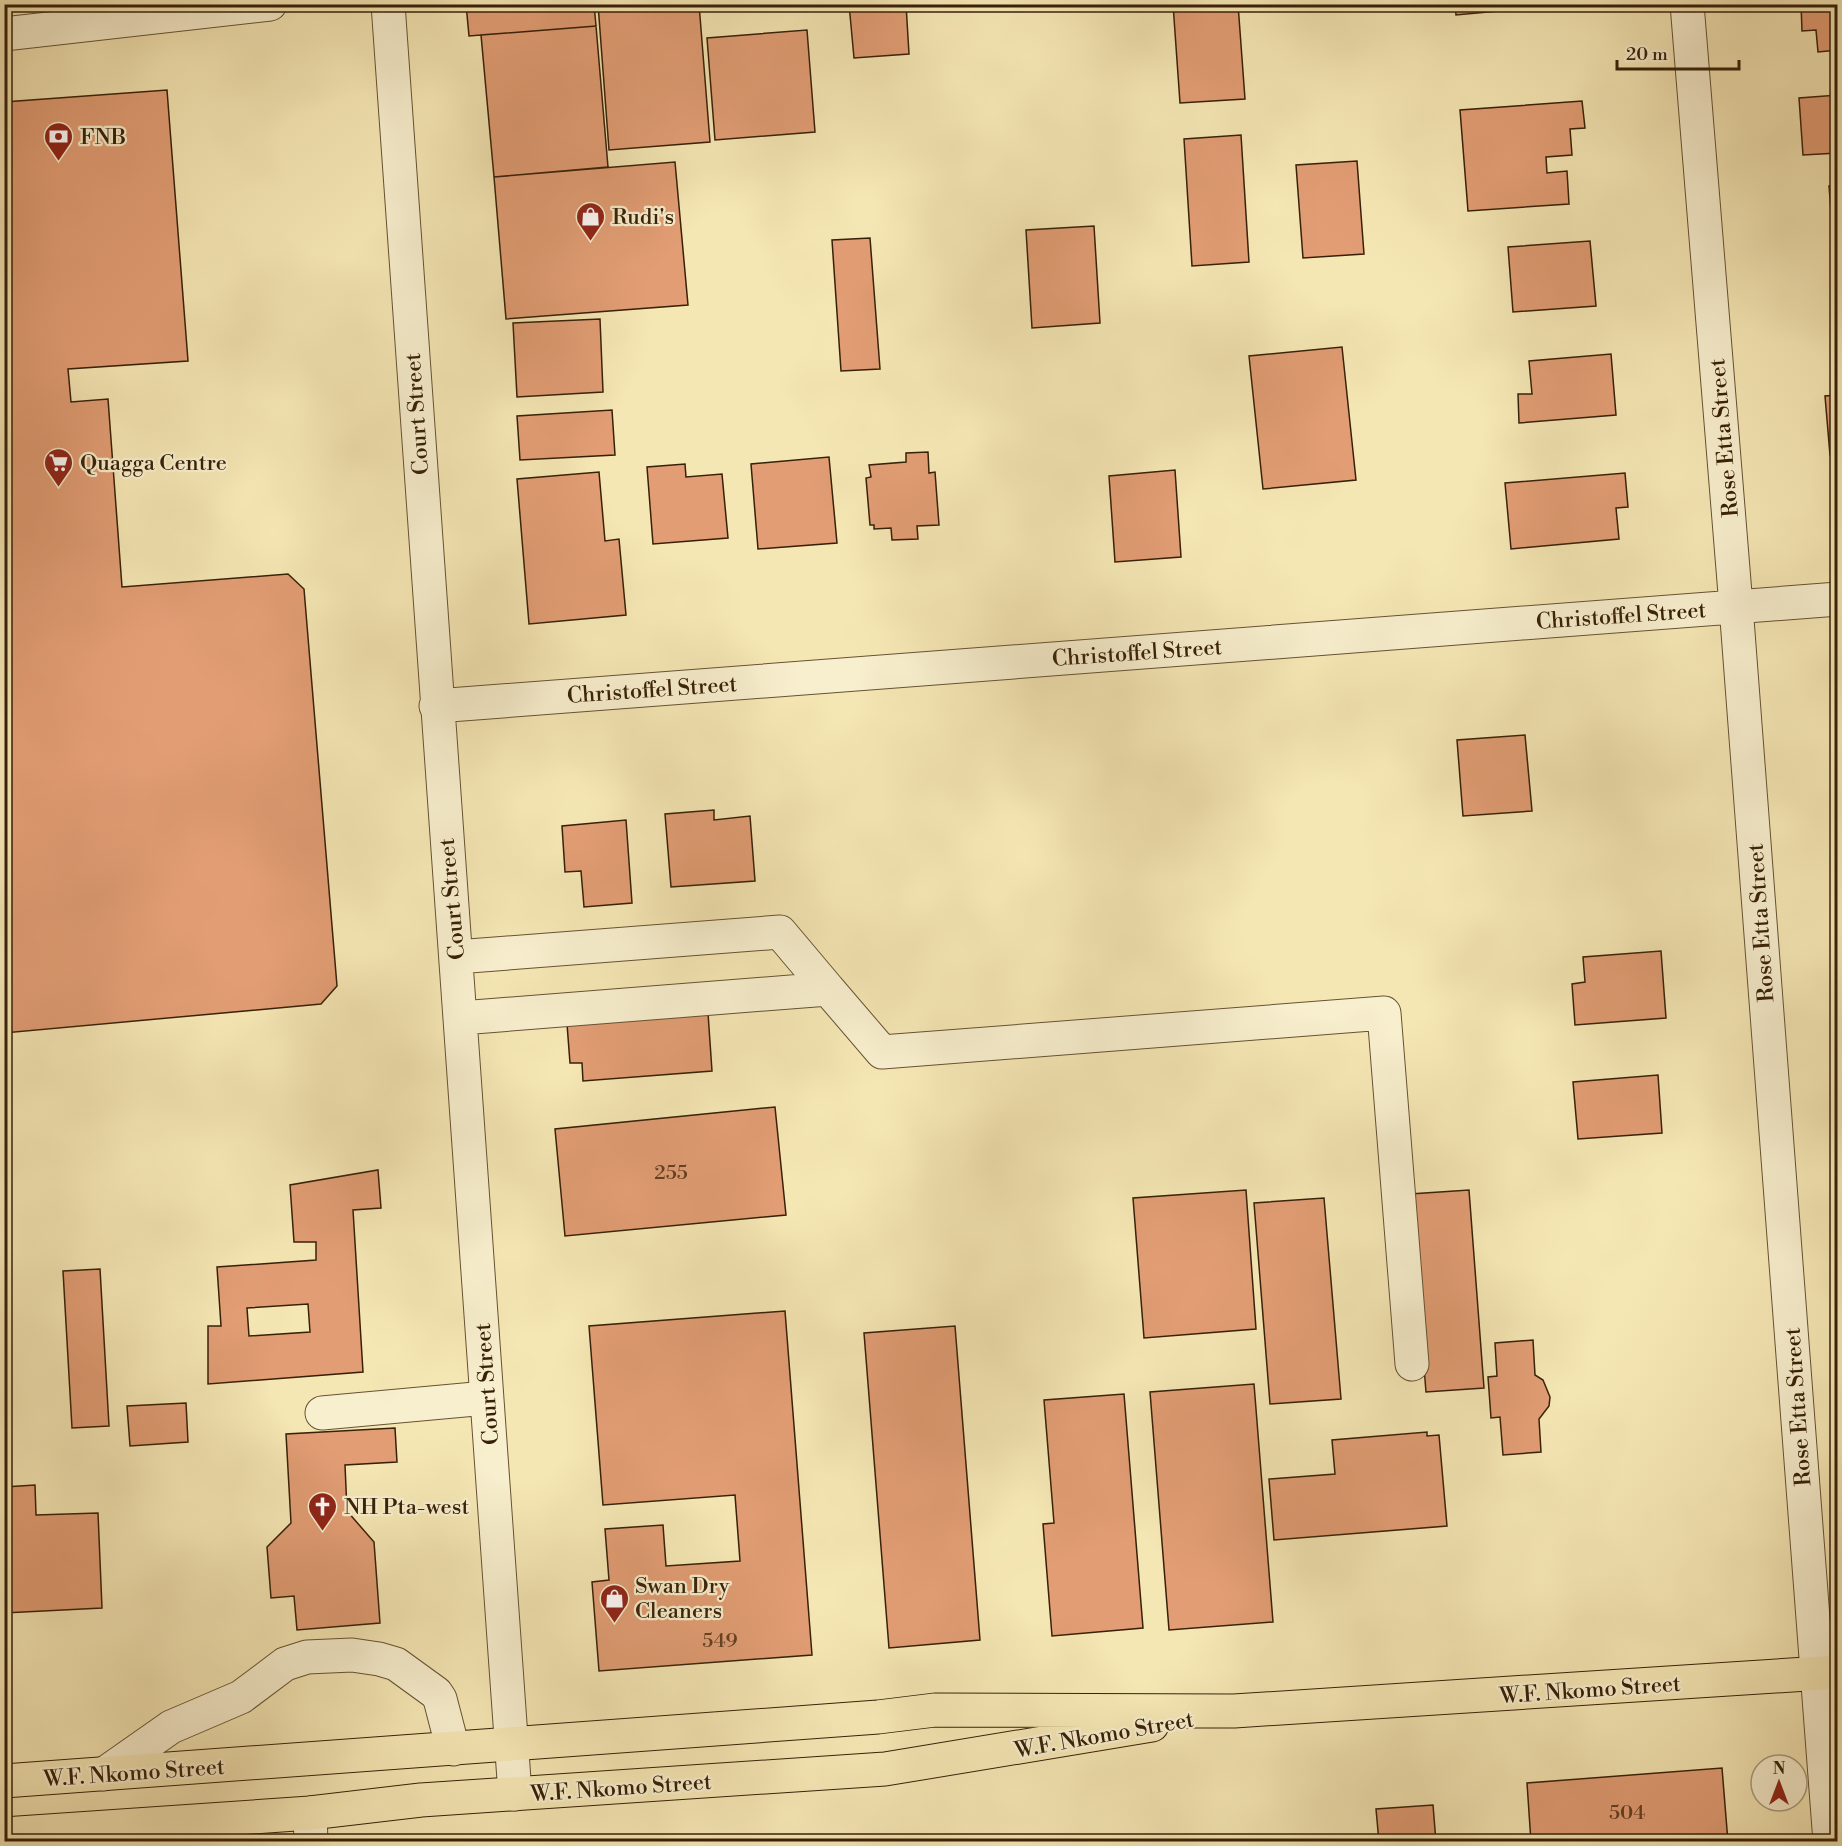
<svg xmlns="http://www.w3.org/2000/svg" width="1842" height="1846" viewBox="0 0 1842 1846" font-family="'Libre Bodoni',serif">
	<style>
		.building { fill: #e29d74; stroke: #372008; stroke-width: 1.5; fill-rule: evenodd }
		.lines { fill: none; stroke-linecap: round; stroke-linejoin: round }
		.minor-casing { stroke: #665233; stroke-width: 35 }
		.major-casing { stroke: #372008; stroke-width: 35 }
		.minor { stroke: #f8efce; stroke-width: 33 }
		.major { stroke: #f5e7b4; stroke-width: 33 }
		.labels { text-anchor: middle; stroke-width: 4.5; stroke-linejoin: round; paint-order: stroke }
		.number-label { font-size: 20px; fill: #623f23 }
		.poi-label { font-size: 22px; fill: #372008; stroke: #f8efce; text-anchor: start }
		.street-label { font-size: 22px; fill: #372008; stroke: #f8efce }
	</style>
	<rect width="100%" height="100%" fill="#f5e7b4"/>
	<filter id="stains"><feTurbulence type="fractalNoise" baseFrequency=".00333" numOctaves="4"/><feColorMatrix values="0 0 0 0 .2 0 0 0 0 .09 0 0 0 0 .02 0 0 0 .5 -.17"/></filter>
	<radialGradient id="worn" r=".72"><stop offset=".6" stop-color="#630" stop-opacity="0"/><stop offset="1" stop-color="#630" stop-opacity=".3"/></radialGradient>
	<path class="building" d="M466,4H594L596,26L469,36Z
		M598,4H699L710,142L609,150Z
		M849,4H906L909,54L854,58Z
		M1173,4H1238L1245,99L1180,103Z
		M1455,4H1565V5L1456,15Z
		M1801,4H1838V50L1818,52L1816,30L1802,31Z
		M596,26L608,167L494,177L481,35Z
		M807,30L815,132L715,140L707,38Z
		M167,90L188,361L68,369L71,402L108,399L122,587L288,574L304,589L337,986L321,1004L4,1033V102Z
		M1838,95V153L1803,155L1799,98Z
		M1582,101L1585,128L1570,129L1572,155L1546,157L1547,173L1567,171L1569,204L1468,211L1460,110Z
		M1241,135L1249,262L1192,266L1184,139Z
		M1357,161L1364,254L1303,258L1296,165Z
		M675,162L688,305L506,319L494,177Z
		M1838,185V249L1834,250L1829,186Z
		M1094,226L1100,323L1032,328L1026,230Z
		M870,238L880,369L841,371L832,240Z
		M1590,241L1596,306L1513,312L1508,247Z
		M600,319L603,392L517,397L513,323Z
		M1342,347L1356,480L1263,489L1249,356Z
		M1611,354L1616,415L1519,423L1518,394H1532L1529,361Z
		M1838,395V455H1830L1825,396Z
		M612,410L615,455L520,460L517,416Z
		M928,452L929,473L935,472L939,525L917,526L918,539L892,540L891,528L874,529V525H870L866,478L871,477L869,465L906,462V453Z
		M829,457L837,543L758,549L751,464Z
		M685,464L686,477L722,474L728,538L653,544L647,467Z
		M1175,470L1181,557L1115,562L1109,476Z
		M599,472L605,541L619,539L626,615L529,624L517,479Z
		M1625,473L1628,507L1616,508L1619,539L1511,549L1505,483Z
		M1525,735L1532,811L1463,816L1457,740Z
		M714,810V820L750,816L755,881L671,887L665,814Z
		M626,820L632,903L584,907L581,871L565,872L562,826Z
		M1661,951L1666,1018L1575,1025L1572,984L1585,982L1583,957Z
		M708,1013L712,1071L583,1081L582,1063H570L567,1024Z
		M1658,1075L1662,1133L1578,1139L1573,1082Z
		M775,1107L786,1215L565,1236L555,1129Z
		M378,1170L381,1208L353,1210L363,1372L208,1384V1326H221L217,1267L316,1260V1242H294L290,1185ZM308,1304L310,1332L249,1336L247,1308Z
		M1246,1190L1256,1329L1144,1338L1133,1198Z
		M1469,1190L1484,1388L1426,1392L1410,1194Z
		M1324,1198L1341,1399L1270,1404L1254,1203Z
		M100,1269L109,1426L72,1428L63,1271Z
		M785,1311L812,1655L599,1671L592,1582L609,1580L605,1529L663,1525L666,1566L740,1561L735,1495L603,1505L589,1326Z
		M955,1326L980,1640L889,1648L864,1333Z
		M1533,1340L1535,1375L1543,1380L1550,1397L1549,1406L1539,1419L1541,1452L1503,1455L1500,1417L1491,1418L1488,1377L1497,1376L1495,1343Z
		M1254,1384L1273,1622L1169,1630L1150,1392Z
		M1124,1394L1143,1628L1052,1636L1043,1524L1054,1523L1044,1400Z
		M186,1403L188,1442L130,1446L127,1406Z
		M395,1428L397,1462L345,1465L347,1511L374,1542L380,1623L297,1630L294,1596L271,1598L267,1547L291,1523L286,1434Z
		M1427,1432V1436L1439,1435L1447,1526L1274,1540L1269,1479L1335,1474L1332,1440Z
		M35,1485L36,1515L98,1513L102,1608L4,1613V1487Z
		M1722,1768L1728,1842H1531L1527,1783Z
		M1433,1805L1436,1842H1379L1376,1809Z"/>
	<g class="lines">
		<defs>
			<path id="minor" d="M388,4L515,1794
				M1687,4L1736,606L1830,1842
				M4,34L270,4
				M436,706L1838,599
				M456,957L780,932L828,989L461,1018
				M828,989L882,1052L1384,1013L1412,1364
				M322,1413L486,1398
				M104,1774L171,1727L241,1697L285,1664L307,1657L352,1655L379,1659L396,1664L436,1693L440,1699L453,1749
				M310,1813L311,1842"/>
			<path id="major" d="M4,1781L878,1717L935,1710L1234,1711L1838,1672
				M4,1834L310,1813L421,1800L885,1769L1152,1725"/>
		</defs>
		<use href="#minor" class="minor-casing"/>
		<use href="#major" class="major-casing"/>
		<use href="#minor" class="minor"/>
		<use href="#major" class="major"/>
	</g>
	<defs>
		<symbol id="bank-pin" viewBox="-11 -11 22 30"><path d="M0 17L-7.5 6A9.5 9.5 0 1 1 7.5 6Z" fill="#8f2418" stroke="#f8efce"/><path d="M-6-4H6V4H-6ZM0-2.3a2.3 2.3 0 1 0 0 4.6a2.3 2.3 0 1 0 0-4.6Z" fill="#fff"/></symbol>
		<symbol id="shop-pin" viewBox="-11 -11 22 30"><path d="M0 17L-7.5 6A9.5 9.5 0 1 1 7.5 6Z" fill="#8f2418" stroke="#f8efce"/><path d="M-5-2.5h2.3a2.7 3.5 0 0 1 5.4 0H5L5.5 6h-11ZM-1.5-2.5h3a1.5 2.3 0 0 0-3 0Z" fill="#fff"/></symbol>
		<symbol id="supermarket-pin" viewBox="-11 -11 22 30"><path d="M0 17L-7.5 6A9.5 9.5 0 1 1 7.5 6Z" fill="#8f2418" stroke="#f8efce"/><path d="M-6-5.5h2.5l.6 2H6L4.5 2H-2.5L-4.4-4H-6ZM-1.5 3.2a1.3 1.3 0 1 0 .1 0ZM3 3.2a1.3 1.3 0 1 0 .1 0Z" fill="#fff"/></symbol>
		<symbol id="church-pin" viewBox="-11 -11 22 30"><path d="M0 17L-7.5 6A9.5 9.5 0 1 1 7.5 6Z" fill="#8f2418" stroke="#f8efce"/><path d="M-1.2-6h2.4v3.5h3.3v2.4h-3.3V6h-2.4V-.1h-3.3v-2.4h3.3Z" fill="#fff"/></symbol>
	</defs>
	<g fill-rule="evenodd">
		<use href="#bank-pin" x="42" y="120" width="33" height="45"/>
		<use href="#shop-pin" x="574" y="200" width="33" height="45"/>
		<use href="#supermarket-pin" x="42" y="446" width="33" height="45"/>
		<use href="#church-pin" x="306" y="1490" width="33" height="45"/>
		<use href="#shop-pin" x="598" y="1582" width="33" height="45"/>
	</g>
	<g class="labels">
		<g class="number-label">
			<text x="671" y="1179">255</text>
			<text x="720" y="1647">549</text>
			<text x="1627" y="1819">504</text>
		</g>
		<g class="poi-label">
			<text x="80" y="144">FNB</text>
			<text x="612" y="224">Rudi's</text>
			<text x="80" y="470">Quagga Centre</text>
			<text x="344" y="1514">NH Pta-west</text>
			<text x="635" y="1593">Swan Dry<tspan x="635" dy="25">Cleaners</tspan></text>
		</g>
		<g class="street-label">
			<text transform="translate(416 414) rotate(-94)" y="8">Court Street</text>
			<text transform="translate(1723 438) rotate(-95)" y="8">Rose Etta Street</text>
			<text transform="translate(1621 615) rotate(-4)" y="8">Christoffel Street</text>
			<text transform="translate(1137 652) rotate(-4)" y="8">Christoffel Street</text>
			<text transform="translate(652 689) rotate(-4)" y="8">Christoffel Street</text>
			<text transform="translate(451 899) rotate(-95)" y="8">Court Street</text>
			<text transform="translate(1760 923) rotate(-94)" y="8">Rose Etta Street</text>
			<text transform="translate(486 1384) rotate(-94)" y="8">Court Street</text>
			<text transform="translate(1797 1407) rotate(-94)" y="8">Rose Etta Street</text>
			<text transform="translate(1590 1689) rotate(-4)" y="8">W.F. Nkomo Street</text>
			<text transform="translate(1104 1734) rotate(-10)" y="8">W.F. Nkomo Street</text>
			<text transform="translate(134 1772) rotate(-4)" y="8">W.F. Nkomo Street</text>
			<text transform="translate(621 1787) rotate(-4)" y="8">W.F. Nkomo Street</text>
		</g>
	</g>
	<rect width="1842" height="1846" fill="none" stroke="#f5e7b4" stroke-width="24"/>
	<rect x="6" y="6" width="1830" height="1834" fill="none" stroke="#372008" stroke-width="3"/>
	<rect x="12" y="12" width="1818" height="1822" fill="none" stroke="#372008" stroke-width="1.5"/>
	<g transform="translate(1779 1783)"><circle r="28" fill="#f8efce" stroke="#ab9c7f" stroke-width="1.5"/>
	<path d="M0-4.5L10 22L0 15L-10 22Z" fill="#8f2418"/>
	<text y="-9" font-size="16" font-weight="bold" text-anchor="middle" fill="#372008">N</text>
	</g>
	<path d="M1617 60v9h122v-9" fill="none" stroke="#372008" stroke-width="3"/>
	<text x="1626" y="60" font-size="18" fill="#372008" stroke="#f8efce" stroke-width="4.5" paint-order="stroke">20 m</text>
	<rect width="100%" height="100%" filter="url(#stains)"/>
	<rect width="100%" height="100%" fill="url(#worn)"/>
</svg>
